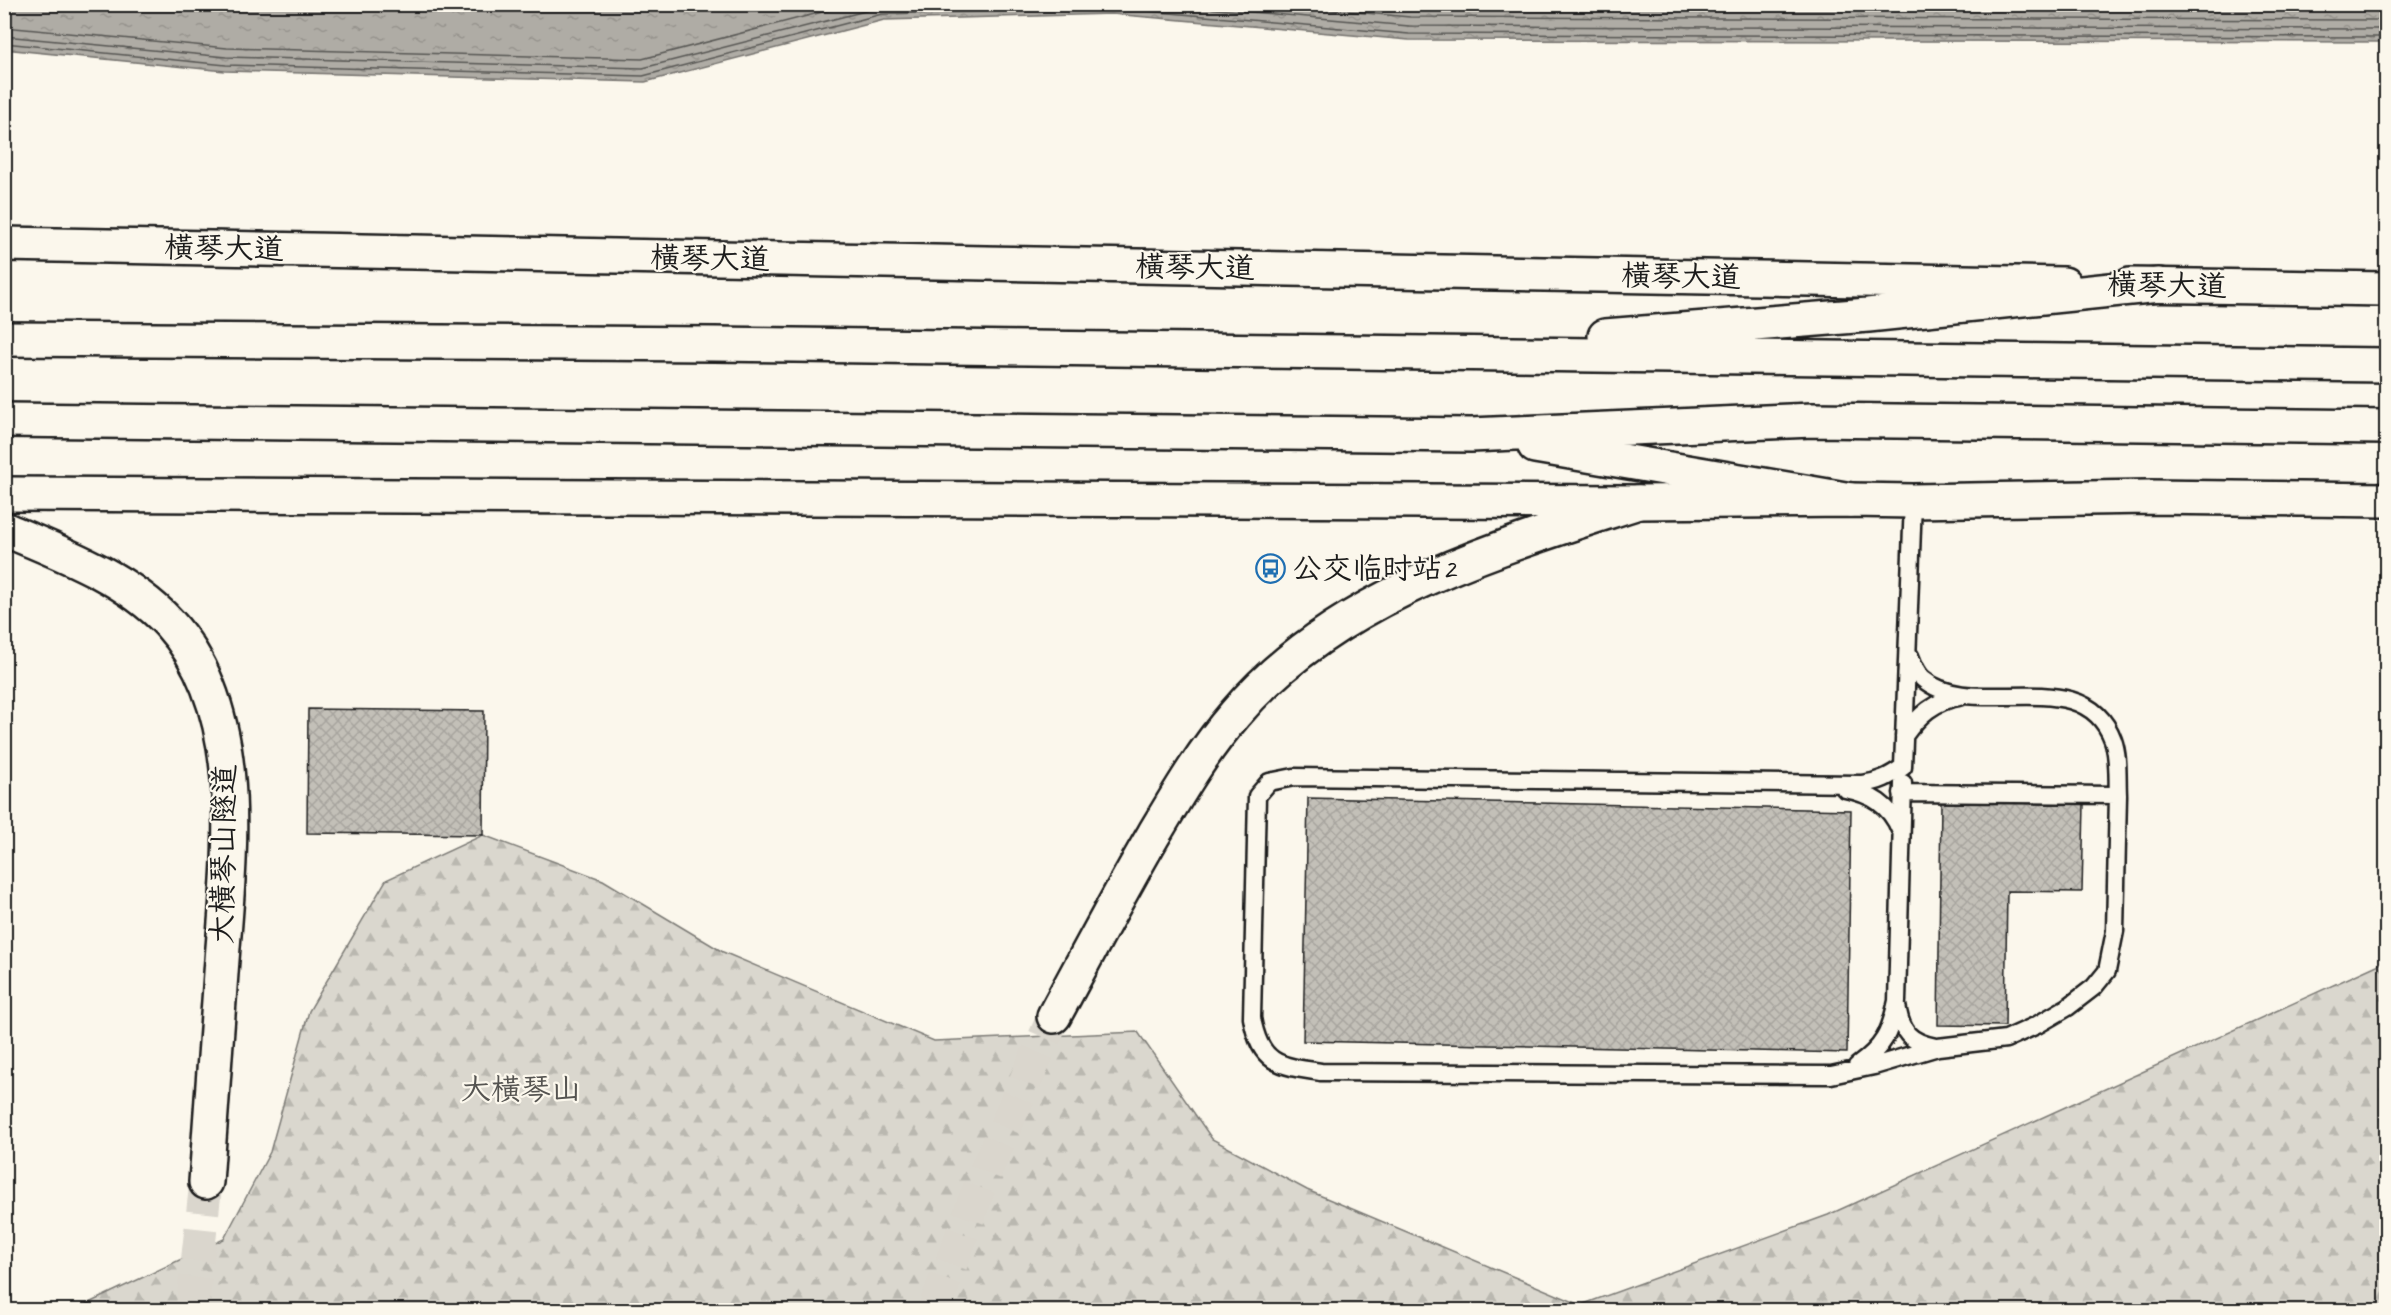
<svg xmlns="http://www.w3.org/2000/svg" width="2391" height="1315" viewBox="0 0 2391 1315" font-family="Caveat,'LXGW WenKai TC',sans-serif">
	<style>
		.forest { fill: url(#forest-firs); stroke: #7b7a75; stroke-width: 1.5 }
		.water { fill: url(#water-ripples); stroke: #74726e; stroke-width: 1.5 }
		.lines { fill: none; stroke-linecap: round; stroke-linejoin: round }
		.shore { stroke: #575653; stroke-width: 1.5 }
		.building { fill: url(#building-cross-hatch); stroke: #1c1c1c; stroke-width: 1.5 }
		.primary-tunnel { stroke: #dad6cd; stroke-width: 33; stroke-dasharray: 33 16; stroke-linecap: butt }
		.lane-casing { stroke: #1c1c1c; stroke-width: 21 }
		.secondary-casing { stroke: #1c1c1c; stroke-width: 38 }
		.primary-casing { stroke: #1c1c1c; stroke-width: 38 }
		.lane { stroke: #fbf7ec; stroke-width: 16 }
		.secondary { stroke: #fbf7ec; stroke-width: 33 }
		.primary { stroke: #fbf7ec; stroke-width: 33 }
		.labels { text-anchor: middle; stroke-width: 4.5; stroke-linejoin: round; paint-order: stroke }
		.street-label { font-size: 30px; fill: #1c1c1c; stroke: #fbf7ec }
		.poi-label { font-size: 30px; fill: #1c1c1c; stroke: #fbf7ec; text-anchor: start }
		.park-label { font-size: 30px; fill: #555451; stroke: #fbf7ec }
	</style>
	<defs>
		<pattern id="forest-firs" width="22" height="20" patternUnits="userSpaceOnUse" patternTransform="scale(1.5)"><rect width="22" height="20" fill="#dad7ce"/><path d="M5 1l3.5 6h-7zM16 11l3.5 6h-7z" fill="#bab8b0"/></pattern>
		<pattern id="water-ripples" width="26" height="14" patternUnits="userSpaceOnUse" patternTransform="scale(1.5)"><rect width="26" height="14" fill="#afaca5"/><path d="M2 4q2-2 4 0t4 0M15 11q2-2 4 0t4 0" fill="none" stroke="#96938d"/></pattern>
		<pattern id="building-cross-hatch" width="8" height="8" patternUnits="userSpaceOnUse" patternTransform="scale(1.5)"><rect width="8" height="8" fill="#c3c0b8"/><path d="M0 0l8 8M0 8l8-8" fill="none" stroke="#a7a49e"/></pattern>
	</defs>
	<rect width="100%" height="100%" fill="#fbf7ec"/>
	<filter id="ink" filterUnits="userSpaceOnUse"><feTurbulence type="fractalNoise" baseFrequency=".0167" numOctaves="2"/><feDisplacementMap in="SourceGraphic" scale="12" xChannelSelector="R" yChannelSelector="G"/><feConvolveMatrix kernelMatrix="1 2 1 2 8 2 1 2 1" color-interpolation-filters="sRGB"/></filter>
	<g filter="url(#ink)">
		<path class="forest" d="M483,835L603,880L723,952L934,1041L1138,1032L1212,1139L1307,1190L1581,1305L1828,1215L2386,961V1310H74L224,1239L270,1152L309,1011L386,880Z
			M4,1306H5L65,1310H5Z"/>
		<path class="water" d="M2386,4V42L1409,40L1112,14L884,20L645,82L225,71L4,49L5,4Z"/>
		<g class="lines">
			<path class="shore" d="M1161,4L1409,26L2386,29
				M1265,4L1410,17L2386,20
				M4,27L227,48L642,59L853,4
				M4,36L226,57L643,68L881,7L950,4
				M4,43L226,65L643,76L882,14L1112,8L1409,34L2386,37"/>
		</g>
		<path class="building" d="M308,709L484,711L483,835L307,833Z
			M1308,798L1851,810L1847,1053L1303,1041Z
			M1941,802L2084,804L2082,892L2007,891L2005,1026L1938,1025Z"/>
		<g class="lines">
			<path class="primary-tunnel" d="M192,1310L206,1182
				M934,1310L984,1175L1054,1016"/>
			<defs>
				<path id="lane" d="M1910,656C1913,664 1916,673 1923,679C1973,722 2084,660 2113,740C2119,757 2117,777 2118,795
					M1904,736C1919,715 1934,701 1959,697
					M1845,789C1871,794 1890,805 1900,830
					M1902,793L2118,795L2115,931L2107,971L2094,987L2068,1007L2037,1025L2006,1039L1938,1047L1874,1066L1831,1075L1321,1072C1279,1066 1260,1064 1252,1018L1257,796L1269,782L1294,777L1862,784C1879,782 1890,776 1903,767L1913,501
					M1897,1005C1901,1032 1909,1042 1936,1047
					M1857,1066C1884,1047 1890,1033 1897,1001L1903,783"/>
				<path id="secondary" d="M4,244L2064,284
					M2130,285L2386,289
					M4,494L1638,502L1851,500L1913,501L2149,497L2386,500"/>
				<path id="primary" d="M1605,336L1868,315L2159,285
					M4,339L714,344L2386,365
					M4,420L1471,435L1813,420L2386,427
					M1535,446L1851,500
					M4,529C61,553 126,577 169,623C251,713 229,862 221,973C216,1043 211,1112 206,1182
					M1054,1016C1087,955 1119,894 1154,834C1179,792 1203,751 1235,714C1335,595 1496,549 1638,502"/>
			</defs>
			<use href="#lane" class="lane-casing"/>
			<use href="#secondary" class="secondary-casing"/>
			<use href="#primary" class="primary-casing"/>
			<use href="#lane" class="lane"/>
			<use href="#secondary" class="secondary"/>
			<use href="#primary" class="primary"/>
		</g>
	</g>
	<defs>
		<symbol id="bus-ring" viewBox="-11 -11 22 22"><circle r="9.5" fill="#fbf7ec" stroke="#1f6fb2" stroke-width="1.5"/><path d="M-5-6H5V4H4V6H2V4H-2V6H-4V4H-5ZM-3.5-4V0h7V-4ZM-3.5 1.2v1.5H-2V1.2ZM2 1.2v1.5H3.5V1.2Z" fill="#1f6fb2"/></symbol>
	</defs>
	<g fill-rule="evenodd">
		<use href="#bus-ring" x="1254" y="552" width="33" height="33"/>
	</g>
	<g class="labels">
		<g class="street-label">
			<text transform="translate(224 248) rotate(1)" y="10">横琴大道</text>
			<text transform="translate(710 258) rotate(1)" y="10">横琴大道</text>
			<text transform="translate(1195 267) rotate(1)" y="10">横琴大道</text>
			<text transform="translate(1681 276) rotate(1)" y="10">横琴大道</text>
			<text transform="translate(2167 285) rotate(1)" y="10">横琴大道</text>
			<text transform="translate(223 854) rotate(-89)" y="10">大橫琴山隧道</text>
		</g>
		<g class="poi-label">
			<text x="1292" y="578">公交临时站2</text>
		</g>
		<g class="park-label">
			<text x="521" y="1099">大橫琴山</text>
		</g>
	</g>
	<rect width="2391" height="1315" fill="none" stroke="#fbf7ec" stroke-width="24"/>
	<rect x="12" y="12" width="2367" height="1291" fill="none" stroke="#1c1c1c" stroke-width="2" filter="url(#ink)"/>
</svg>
